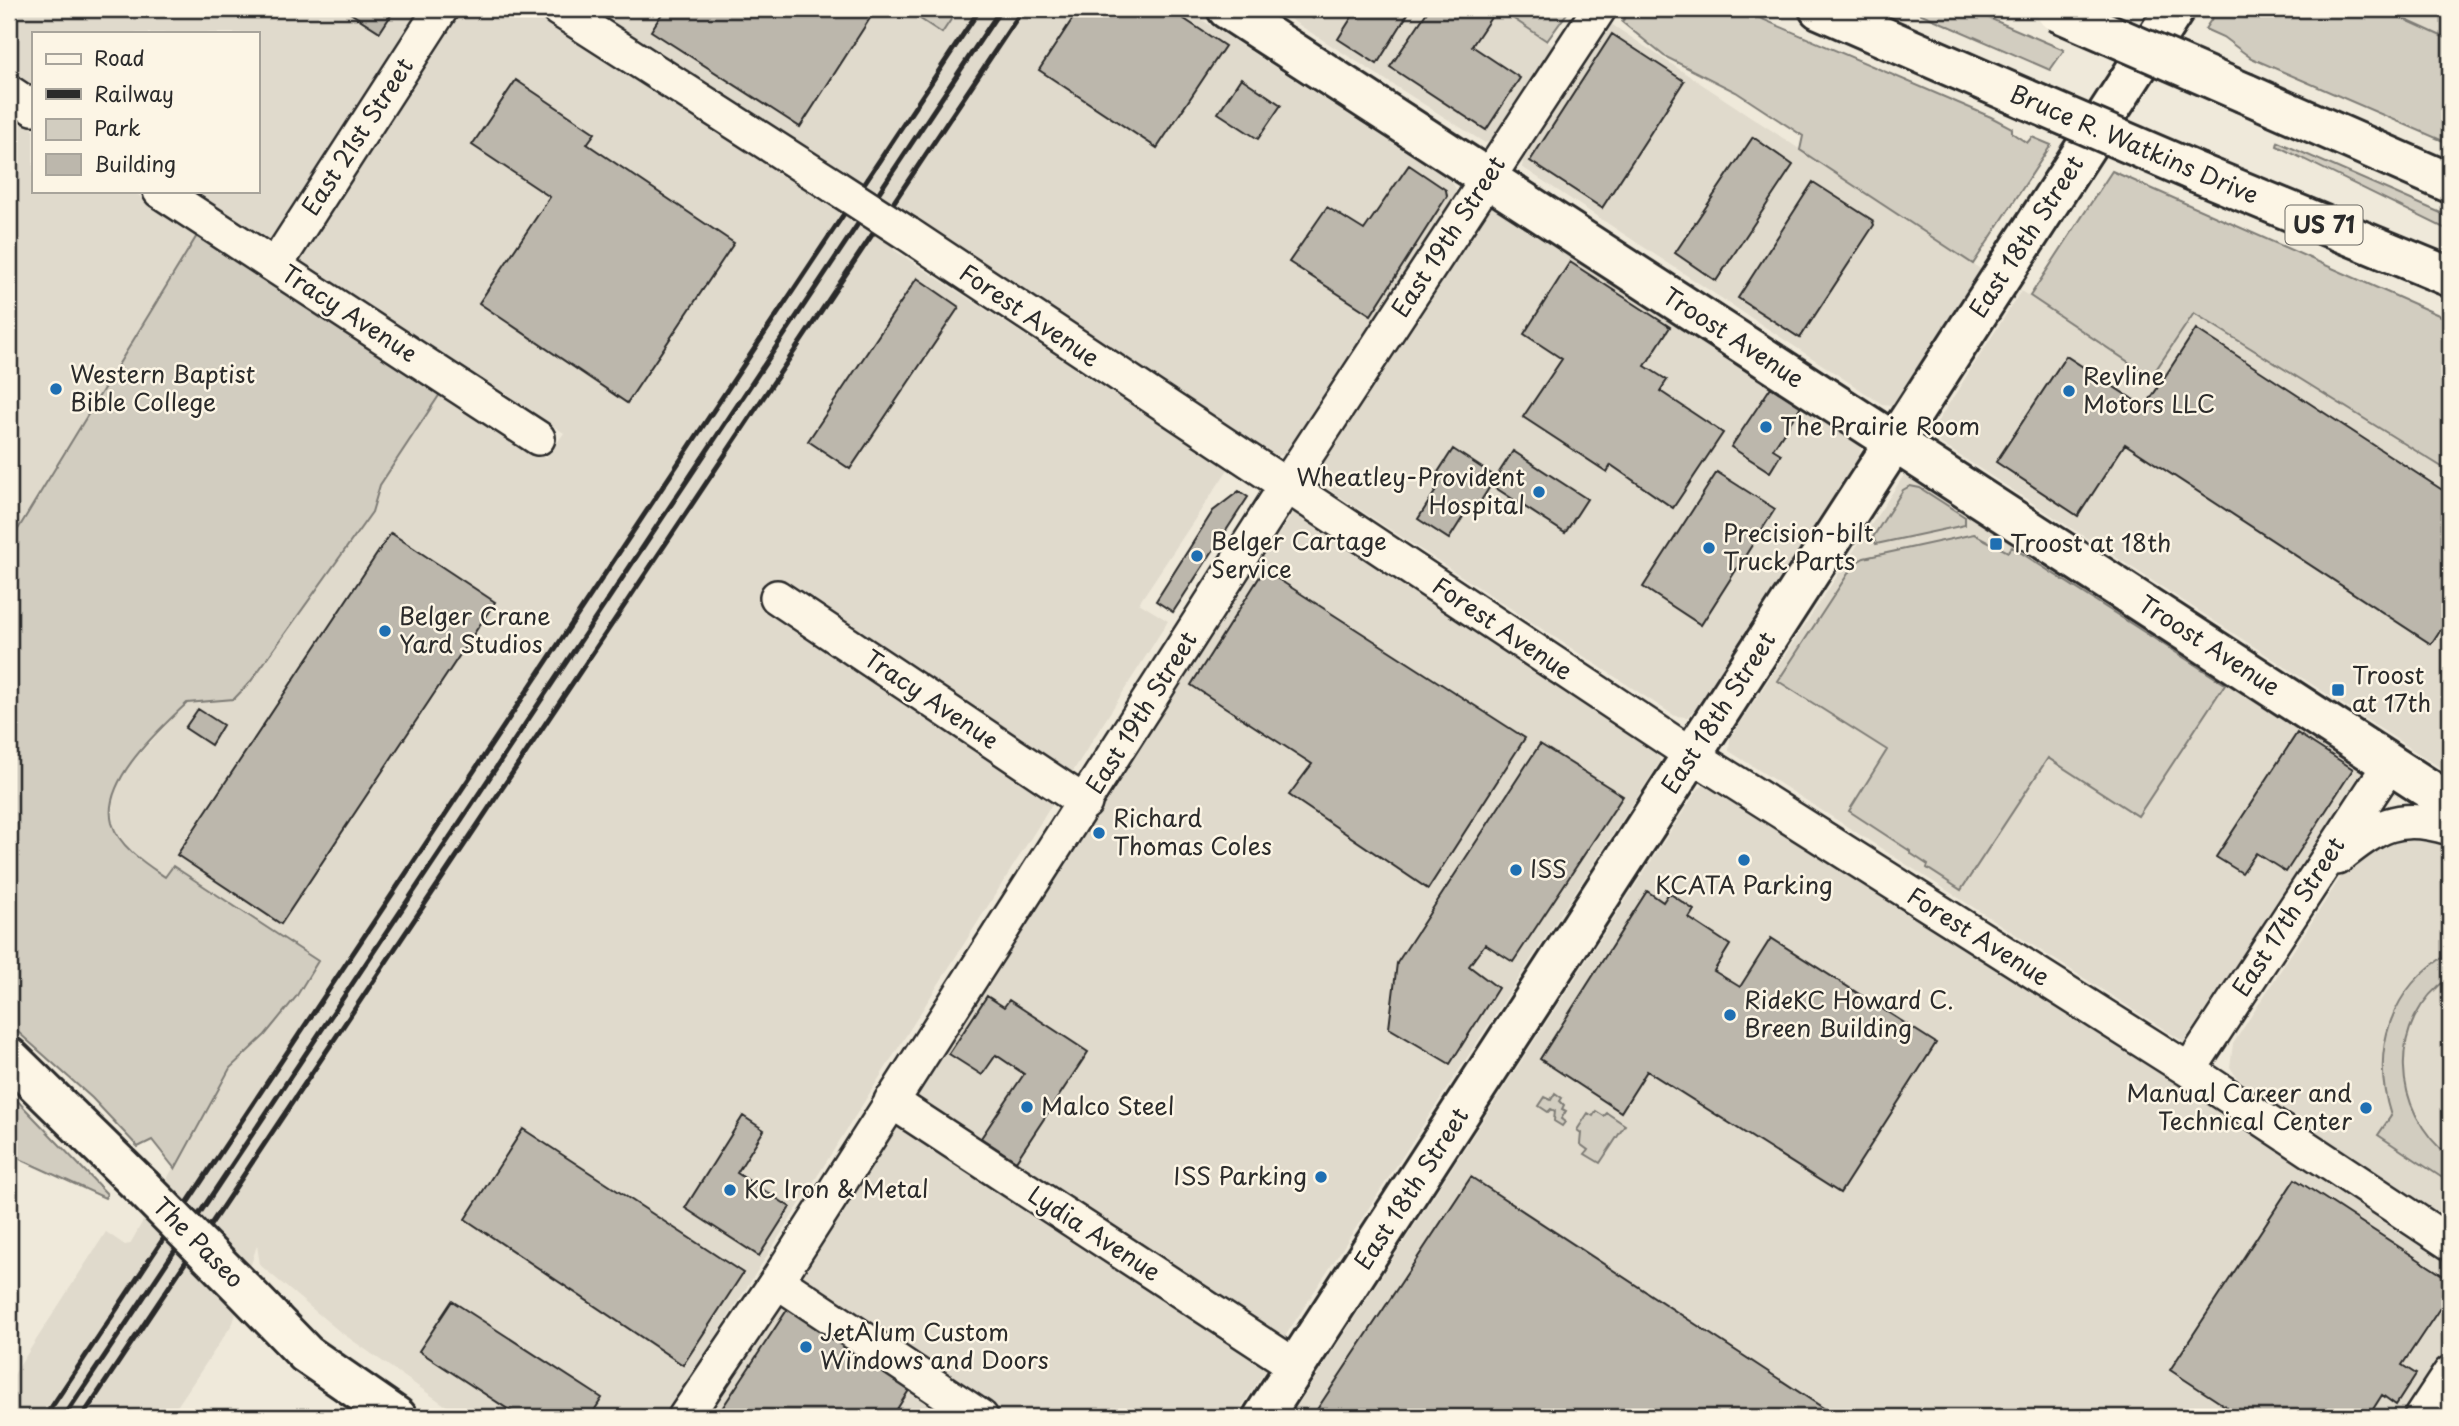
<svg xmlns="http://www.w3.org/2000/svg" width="2459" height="1426" viewBox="0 0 2459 1426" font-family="'Playpen Sans',sans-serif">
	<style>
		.built { fill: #e0dacc }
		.green { fill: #d2cdc0; stroke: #7e7c76; stroke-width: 2 }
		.building { fill: #bcb7ac; stroke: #2b2b2b; stroke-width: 2 }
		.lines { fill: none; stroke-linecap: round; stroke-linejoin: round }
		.minor-casing { stroke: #2b2b2b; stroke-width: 38 }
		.major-casing { stroke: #2b2b2b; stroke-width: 44 }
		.highway-casing { stroke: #2b2b2b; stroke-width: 44 }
		.minor { stroke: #fcf5e5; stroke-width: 33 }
		.major { stroke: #fcf5e5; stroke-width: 38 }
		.highway { stroke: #fcf5e5; stroke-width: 38 }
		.rail { stroke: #2b2b2b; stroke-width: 5 }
		.minor-bridge-casing { stroke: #2b2b2b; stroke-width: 38; stroke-linecap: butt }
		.major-bridge-casing { stroke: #2b2b2b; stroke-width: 44; stroke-linecap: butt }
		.highway-bridge-casing { stroke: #2b2b2b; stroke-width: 44; stroke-linecap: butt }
		.minor-bridge { stroke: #fcf5e5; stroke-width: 33 }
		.major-bridge { stroke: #fcf5e5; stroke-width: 38 }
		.highway-bridge { stroke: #fcf5e5; stroke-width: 38 }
		.poi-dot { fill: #1f6fb2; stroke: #fcf5e5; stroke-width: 2.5 }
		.labels { text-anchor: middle; stroke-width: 5; stroke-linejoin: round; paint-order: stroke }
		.shield { fill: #fcf5e5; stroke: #6a6863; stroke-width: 2 }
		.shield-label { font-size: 23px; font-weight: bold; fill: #2b2b2b }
		.street-label { font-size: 24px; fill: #2b2b2b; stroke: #fcf5e5 }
		.poi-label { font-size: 24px; fill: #2b2b2b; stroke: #fcf5e5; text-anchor: start }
	</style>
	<rect width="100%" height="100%" fill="#efe9da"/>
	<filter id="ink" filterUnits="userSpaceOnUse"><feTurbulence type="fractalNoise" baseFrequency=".0143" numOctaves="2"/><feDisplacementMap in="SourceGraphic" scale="14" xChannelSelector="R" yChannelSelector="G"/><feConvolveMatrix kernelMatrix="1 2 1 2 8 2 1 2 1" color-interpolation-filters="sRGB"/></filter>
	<g filter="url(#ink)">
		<path class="built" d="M9,9H434L278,237L267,241L187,191H257V33H33V89L9,72Z
			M461,9H529L829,202L844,179L589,9H905L942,33L958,9H1185L1451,181L1456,189L1455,199L1287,454L1277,456L958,248L917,217L894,250L1229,468L1139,603L1168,621L665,1417H462L339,1331L260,1265L257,1245L233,1323L170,1417H9V1382L106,1232L125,1245L130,1244L230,1068L265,1035L296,997L173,866L165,878L131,852L112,824L113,793L131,763L187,703L234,699L251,681L372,512L380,485L442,391L546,458L564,433L304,266L301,258L304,245Z
			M1274,9H1499L1556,48L1494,140L1485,143Z
			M2382,9H2450V40Z
			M1611,24L1982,270L1892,405L1882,404L1522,167L1524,155Z
			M9,110L33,126V191H132L198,234L9,544Z
			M1492,203L1863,442L1859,456L1695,709L1687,717L1675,716L1316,481L1317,471Z
			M2021,291L2151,377L2193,313L2450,472V774L1934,439L1931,432L1934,427Z
			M1906,472L2365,770L2184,1042L1729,751L1730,738Z
			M1294,511L1658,750L1660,762L1282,1341L913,1100L915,1091Z
			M1709,782L2293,1157L2312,1127L2237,1078L2230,1067L2233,1044L2346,869L2366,851L2410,833L2450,843V1417H1290L1698,789Z
			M897,1116L1269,1365L1235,1417H712L705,1412Z"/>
		<path class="green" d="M905,9H958L942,33Z
			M1499,9H1570L1547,41Z
			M1631,9H1739L1991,117L2012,128V133L2027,143L2032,137L2051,145L1973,264L1800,150L1803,136L1736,92L1664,56L1622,22Z
			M1910,9H1968L2064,50L2050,70Z
			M2218,9H2382L2450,40V144L2251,58L2223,37L2205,29Z
			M2278,142L2450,217V231L2277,146Z
			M2112,171L2450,320V472L2194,313L2151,377L2030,296Z
			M198,234L442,391L380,485L372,512L251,681L234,699L187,703C160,729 101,781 112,823C119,847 146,864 165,877L173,866L318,961L296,997L265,1035L230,1068L175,1169L152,1140L138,1147L92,1098L9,1024V544Z
			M1910,486L1920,488L1965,517V525L1876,544L1873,537L1903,490Z
			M1974,534L2008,552L2012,547L2225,684L2138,816L2048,758L1961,890L1927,868L1928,865L1910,853V851L1849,811L1887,750L1778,681L1855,563L1864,558Z
			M2450,953V977C2386,1021 2391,1111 2450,1157V1183L2378,1135L2391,1116C2370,1051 2390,987 2450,953Z
			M9,1092L107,1194L105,1198L9,1154Z
			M1555,1093L1562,1098L1560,1101L1564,1105L1562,1109L1566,1111L1561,1119L1565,1122L1562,1126L1554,1121L1555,1111L1551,1109L1548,1112L1539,1106L1545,1097L1551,1100Z
			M1596,1111L1604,1116L1607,1113L1625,1125L1600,1163L1585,1154L1588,1150L1580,1144L1581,1133L1577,1130L1588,1113L1593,1116Z"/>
		<path class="building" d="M344,9H395L380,32Z
			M665,9H876L800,127L651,31Z
			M1079,9H1169L1225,46L1157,148L1039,70Z
			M1298,9H1318L1313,18Z
			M1357,9H1411L1377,64L1338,39Z
			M1429,9L1496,10L1472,46L1520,78L1486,130L1390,67Z
			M1612,34L1684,81L1602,208L1530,161Z
			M1241,78L1281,105L1258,139L1218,113Z
			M516,80L595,133L587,144L734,243L627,403L479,303L550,197L472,145Z
			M1753,137L1793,165L1716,281L1675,253Z
			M1409,165L1446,190L1447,196L1371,315L1289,262L1327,207L1364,230Z
			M1813,182L1872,220L1874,225L1800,338L1738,298Z
			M1570,262L1670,327L1645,366L1667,380L1660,391L1723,433L1673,508L1611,465L1607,472L1523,417L1562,359L1524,334Z
			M917,278L959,307L850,469L808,441Z
			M2196,329L2450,495V615L2431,644L2125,444L2078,516L1996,462L2066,356L2145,407Z
			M1771,387L1801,406L1773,449L1781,454L1770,472L1731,447Z
			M1453,449L1496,477L1513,451L1587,499L1565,533L1491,485L1477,507L1471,504L1449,539L1418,519L1440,484L1433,480Z
			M1717,472L1775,509L1701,625L1643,587Z
			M1239,491L1248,497L1173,612L1156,601L1213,511Z
			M391,533L495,602L281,924L177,855Z
			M1264,570L1525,738L1428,889L1289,795L1312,764L1191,685Z
			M198,709L223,725L211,745L185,728Z
			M2297,733L2353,769L2286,872L2256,853L2242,873L2216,857Z
			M1540,744L1623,796L1513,962L1485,944L1469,966L1498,988L1450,1064L1389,1028L1397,963Z
			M1647,891L1663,902L1669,893L1694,910L1689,918L1730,945L1714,971L1740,987L1771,938L1936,1043L1840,1193L1647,1071L1621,1112L1540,1059Z
			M987,996L1004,1007L1009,1000L1088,1052L1016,1161L981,1138L1024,1074L996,1055L982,1075L949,1054Z
			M743,1116L764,1130L737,1173L790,1207L759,1256L685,1208Z
			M523,1129L743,1273L683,1365L465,1219Z
			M1471,1177L1837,1417H1312Z
			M2295,1179L2450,1280V1293L2402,1365L2416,1374L2396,1405L2382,1395L2368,1417H2242L2170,1370Z
			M452,1301L602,1398L590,1417H520L419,1351Z
			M789,1307L911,1387L892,1417H725L719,1413Z"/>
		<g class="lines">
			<defs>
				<path id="minor" d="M558,9L834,186
					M9,92L33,108
					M160,191L538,438
					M908,234L1692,755L2189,1070L2450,1243
					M275,266L441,9
					M777,597L1085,803
					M2337,858C2377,826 2398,812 2450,828
					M2189,1070L2390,764
					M891,1101L1297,1367
					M777,1281L981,1417
					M685,1417L777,1281L1286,486L1599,9
					M2421,1417L2450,1373"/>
				<path id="major" d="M1227,9L2450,803
					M9,1057L141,1186
					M243,1289L306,1354L397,1417
					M1263,1417L2175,9"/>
				<path id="highway" d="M1819,9L2026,99
					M2245,93L2450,183
					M2198,173L2450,277"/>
			</defs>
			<use href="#minor" class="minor-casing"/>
			<use href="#major" class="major-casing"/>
			<use href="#highway" class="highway-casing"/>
			<use href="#minor" class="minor"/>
			<use href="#major" class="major"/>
			<use href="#highway" class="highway"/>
			<path class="rail" d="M45,1417L980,9
				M64,1417L1001,9
				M82,1417L1023,9"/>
			<defs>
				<path id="minor-bridge" d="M834,186L908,234"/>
				<path id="major-bridge" d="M141,1186L243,1289"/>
				<path id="highway-bridge" d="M2056,11L2245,93
					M2026,99L2198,173"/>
			</defs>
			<use href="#minor-bridge" class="minor-bridge-casing"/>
			<use href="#major-bridge" class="major-bridge-casing"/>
			<use href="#highway-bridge" class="highway-bridge-casing"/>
			<use href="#minor-bridge" class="minor-bridge"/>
			<use href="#major-bridge" class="major-bridge"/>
			<use href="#highway-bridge" class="highway-bridge"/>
		</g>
	</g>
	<g class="poi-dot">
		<circle cx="56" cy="389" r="7"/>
		<circle cx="2069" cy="391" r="7"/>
		<circle cx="1766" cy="427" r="7"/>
		<circle cx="1539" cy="492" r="7"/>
		<rect x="1989" y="537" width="14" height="14" rx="3.5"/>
		<circle cx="1709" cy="548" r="7"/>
		<circle cx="1197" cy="556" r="7"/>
		<circle cx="385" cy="631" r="7"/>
		<rect x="2331" y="683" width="14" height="14" rx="3.5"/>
		<circle cx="1099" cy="833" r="7"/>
		<circle cx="1744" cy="860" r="7"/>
		<circle cx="1516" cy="870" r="7"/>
		<circle cx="1730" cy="1015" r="7"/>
		<circle cx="1027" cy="1107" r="7"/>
		<circle cx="2366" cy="1108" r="7"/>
		<circle cx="1321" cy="1177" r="7"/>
		<circle cx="730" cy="1190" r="7"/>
		<circle cx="806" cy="1347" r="7"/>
	</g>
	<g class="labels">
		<rect class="shield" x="2285.5" y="205.5" width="77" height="39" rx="5"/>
		<g class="shield-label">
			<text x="2324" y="233">US 71</text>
		</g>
		<g class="street-label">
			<text transform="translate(358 137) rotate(-57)" y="8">East 21st Street</text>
			<text transform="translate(2134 145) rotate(23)" y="8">Bruce R. Watkins Drive</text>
			<text transform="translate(1449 237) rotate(-57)" y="8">East 19th Street</text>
			<text transform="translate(2027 237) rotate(-57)" y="8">East 18th Street</text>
			<text transform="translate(349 314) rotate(33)" y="8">Tracy Avenue</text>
			<text transform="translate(1029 316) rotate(34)" y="8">Forest Avenue</text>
			<text transform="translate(1733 338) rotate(33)" y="8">Troost Avenue</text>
			<text transform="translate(1502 629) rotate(34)" y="8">Forest Avenue</text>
			<text transform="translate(2209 646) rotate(33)" y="8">Troost Avenue</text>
			<text transform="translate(931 700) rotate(34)" y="8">Tracy Avenue</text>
			<text transform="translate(1142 713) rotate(-58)" y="8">East 19th Street</text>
			<text transform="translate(1719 713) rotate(-57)" y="8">East 18th Street</text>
			<text transform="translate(2289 917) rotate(-57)" y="8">East 17th Street</text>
			<text transform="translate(1978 937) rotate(32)" y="8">Forest Avenue</text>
			<text transform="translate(1412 1189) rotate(-57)" y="8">East 18th Street</text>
			<text transform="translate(1094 1234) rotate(33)" y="8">Lydia Avenue</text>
			<text transform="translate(198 1243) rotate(45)" y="8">The Paseo</text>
		</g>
		<g class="poi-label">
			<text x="70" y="383">Western Baptist<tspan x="70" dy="28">Bible College</tspan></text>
			<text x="2083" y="385">Revline<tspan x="2083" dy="28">Motors LLC</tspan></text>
			<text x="1780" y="435">The Prairie Room</text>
			<text x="1525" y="486" text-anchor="end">Wheatley-Provident<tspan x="1525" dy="28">Hospital</tspan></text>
			<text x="1723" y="542">Precision-bilt<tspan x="1723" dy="28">Truck Parts</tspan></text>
			<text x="1211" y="550">Belger Cartage<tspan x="1211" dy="28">Service</tspan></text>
			<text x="2010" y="552">Troost at 18th</text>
			<text x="399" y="625">Belger Crane<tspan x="399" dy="28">Yard Studios</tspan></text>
			<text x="2352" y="684">Troost<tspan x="2352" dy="28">at 17th</tspan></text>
			<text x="1113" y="827">Richard<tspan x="1113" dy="28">Thomas Coles</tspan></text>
			<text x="1530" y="878">ISS</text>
			<text x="1744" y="894" text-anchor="middle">KCATA Parking</text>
			<text x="1744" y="1009">RideKC Howard C.<tspan x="1744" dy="28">Breen Building</tspan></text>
			<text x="2352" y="1102" text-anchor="end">Manual Career and<tspan x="2352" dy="28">Technical Center</tspan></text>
			<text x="1041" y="1115">Malco Steel</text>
			<text x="1307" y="1185" text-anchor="end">ISS Parking</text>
			<text x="744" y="1198">KC Iron &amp; Metal</text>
			<text x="820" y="1341">JetAlum Custom<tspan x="820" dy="28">Windows and Doors</tspan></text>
		</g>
	</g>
	<rect width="2459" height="1426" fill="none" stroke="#fcf5e5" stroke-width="35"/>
	<rect x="18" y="18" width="2424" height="1391" fill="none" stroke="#2b2b2b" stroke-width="2.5" filter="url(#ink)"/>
	<rect x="32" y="32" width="228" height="161" fill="#fcf5e5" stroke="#a8a49b" stroke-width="2"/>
	<rect x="46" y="54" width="35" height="10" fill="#fcf5e5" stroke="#a8a49b" stroke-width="2"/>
	<text x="94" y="66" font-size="21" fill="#2b2b2b">Road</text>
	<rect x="46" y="89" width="35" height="10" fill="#2b2b2b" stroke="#a8a49b" stroke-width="2"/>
	<text x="94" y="102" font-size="21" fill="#2b2b2b">Railway</text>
	<rect x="46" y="119" width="35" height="21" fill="#d2cdc0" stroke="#a8a49b" stroke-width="2"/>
	<text x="94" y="136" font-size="21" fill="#2b2b2b">Park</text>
	<rect x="46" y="154" width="35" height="21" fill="#bcb7ac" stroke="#a8a49b" stroke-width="2"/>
	<text x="94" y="172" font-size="21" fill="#2b2b2b">Building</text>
</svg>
